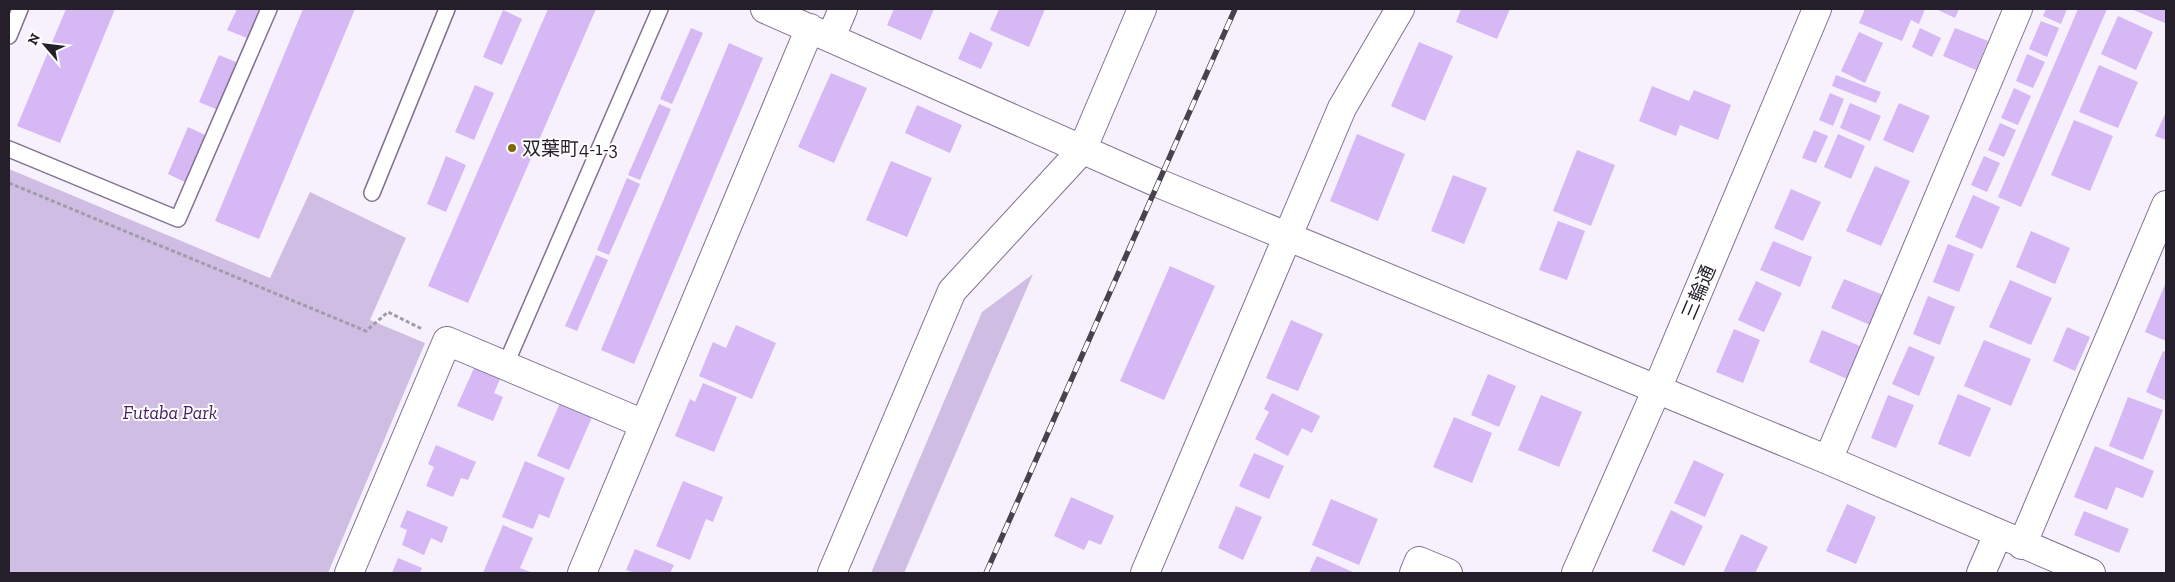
<svg xmlns="http://www.w3.org/2000/svg" width="2175" height="582" viewBox="0 0 2175 582" font-family="'Zilla Slab','Noto Sans JP',serif">
	<style>
		.green { fill: #cfbde3 }
		.building { fill: #d5b8f4 }
		.lines { fill: none; stroke-linecap: round; stroke-linejoin: round }
		.lane-casing { stroke: #807290; stroke-width: 18 }
		.street-casing { stroke: #807290; stroke-width: 30 }
		.secondary-casing { stroke: #807290; stroke-width: 30 }
		.path { stroke: #a29ca8; stroke-width: 3; stroke-dasharray: 4 2.5; stroke-linecap: butt }
		.lane { stroke: #fff; stroke-width: 15 }
		.street { stroke: #fff; stroke-width: 28 }
		.secondary { stroke: #fff; stroke-width: 28 }
		.rail-casing { stroke: #48424e; stroke-width: 5.5 }
		.rail { stroke: #fff; stroke-width: 4; stroke-dasharray: 11; stroke-linecap: butt }
		.poi-dot { fill: #7c6900; stroke: #fff; stroke-width: 2 }
		.labels { text-anchor: middle; stroke-width: 4; stroke-linejoin: round; paint-order: stroke }
		.poi-label { font-size: 19px; fill: #251f2b; stroke: #fff; text-anchor: start }
		.street-label { font-size: 19px; fill: #251f2b; stroke: #fff }
		.park-label { font-size: 19px; font-style: italic; fill: #472166; stroke: #fff }
	</style>
	<rect width="100%" height="100%" fill="#f7f1fe"/>
	<path class="green" d="M9,169L270,278L310,192L406,238L370,320L425,343L328,573H9Z
		M1033,274L904,573H871L982,312Z"/>
	<path class="building" d="M66,9H115L60,143L17,126Z
		M237,9H260L247,38L227,30Z
		M303,9H355L259,239L215,221Z
		M548,9H596L468,303L428,286Z
		M894,9H934L921,40L887,25Z
		M999,9H1045L1029,47L990,30Z
		M1461,9H1510L1497,39L1456,22Z
		M1865,9H1925L1919,24L1911,20L1902,41L1859,23Z
		M1936,9H1959L1955,18Z
		M2046,9H2067L2061,24L2043,16Z
		M2078,9H2107L2021,207L1998,197Z
		M2131,9H2166V21L2165,23Z
		M503,10L522,19L502,65L483,57Z
		M2118,16L2153,32L2136,70L2101,54Z
		M2041,21L2059,28L2047,57L2029,49Z
		M691,28L703,33L672,104L660,99Z
		M1920,28L1941,38L1932,57L1912,47Z
		M1955,28L1988,41L1976,70L1943,56Z
		M970,32L993,43L981,69L958,59Z
		M1859,32L1883,43L1865,83L1841,71Z
		M1419,42L1453,56L1425,121L1391,106Z
		M729,43L763,58L634,364L601,350Z
		M2027,54L2045,62L2033,88L2016,81Z
		M219,55L238,63L218,110L199,102Z
		M2099,65L2138,82L2118,128L2079,112Z
		M831,73L867,88L834,163L798,147Z
		M1836,75L1881,92L1876,103L1832,86Z
		M475,85L494,93L474,140L455,132Z
		M1652,86L1689,101L1694,90L1731,105L1718,140L1680,125L1676,136L1639,121Z
		M2014,88L2031,96L2018,125L2001,118Z
		M1830,93L1844,99L1833,126L1819,120Z
		M1850,103L1881,116L1870,141L1840,128Z
		M1899,103L1930,116L1913,153L1883,140Z
		M659,104L671,109L640,180L628,175Z
		M917,105L962,125L950,153L905,133Z
		M2165,114L2166,115V140L2155,136Z
		M2074,120L2113,136L2090,191L2051,175Z
		M2000,123L2016,130L2004,157L1988,150Z
		M188,127L207,136L187,183L168,174Z
		M1814,130L1828,136L1816,163L1802,158Z
		M1357,134L1405,154L1378,221L1330,201Z
		M1838,134L1865,146L1851,179L1824,167Z
		M1577,150L1615,165L1591,226L1553,211Z
		M446,156L466,165L446,212L427,204Z
		M1984,156L2000,163L1987,192L1971,185Z
		M891,161L932,178L907,237L866,220Z
		M1875,166L1910,181L1881,246L1846,231Z
		M1453,175L1487,188L1464,244L1431,231Z
		M627,178L640,184L609,255L597,250Z
		M1791,189L1821,202L1803,241L1774,228Z
		M1973,195L2000,207L1982,249L1955,237Z
		M1558,221L1585,231L1567,280L1539,270Z
		M2031,231L2070,248L2055,284L2016,267Z
		M1773,241L1812,257L1800,287L1760,270Z
		M1948,244L1974,254L1959,292L1933,282Z
		M596,255L608,260L577,331L565,326Z
		M1170,266L1215,286L1164,400L1120,381Z
		M1844,279L1883,295L1870,325L1831,308Z
		M2010,280L2052,298L2031,345L1989,327Z
		M1756,281L1782,293L1764,332L1738,320Z
		M2166,282V341L2145,332Z
		M1928,296L1955,307L1940,345L1913,334Z
		M1291,320L1323,334L1298,391L1266,378Z
		M736,325L776,343L752,399L699,376L713,342L726,348Z
		M2067,327L2090,337L2075,371L2053,361Z
		M1734,329L1760,340L1743,383L1716,372Z
		M1822,330L1860,346L1847,379L1809,362Z
		M1984,340L2031,359L2011,406L1964,386Z
		M1909,346L1935,357L1919,396L1892,384Z
		M2163,351L2166,352V401L2146,392Z
		M474,368L500,379L494,393L503,397L493,421L457,406Z
		M1488,374L1516,386L1499,427L1471,415Z
		M703,383L737,397L714,452L675,436L690,399L695,402Z
		M1272,393L1320,416L1312,433L1302,428L1288,456L1255,439L1269,412L1264,409Z
		M1958,394L1991,408L1970,457L1938,444Z
		M1541,395L1582,412L1559,467L1518,450Z
		M1888,395L1914,405L1896,448L1871,438Z
		M2128,397L2163,410L2143,460L2109,446Z
		M560,403L592,417L569,470L537,456Z
		M1454,417L1492,433L1472,483L1433,467Z
		M436,445L476,462L468,480L461,478L453,497L426,486L434,467L428,464Z
		M2095,446L2154,471L2143,498L2116,487L2107,510L2074,497Z
		M1254,453L1284,466L1269,499L1239,486Z
		M1694,460L1724,474L1705,517L1674,503Z
		M525,461L565,478L549,518L539,514L533,529L502,517Z
		M683,481L723,497L713,522L706,519L690,560L656,546Z
		M1071,497L1114,516L1101,545L1089,540L1084,550L1054,536Z
		M1331,499L1378,519L1359,565L1312,545Z
		M1847,504L1876,517L1856,564L1826,551Z
		M1236,506L1262,517L1243,560L1218,548Z
		M407,510L448,527L442,543L431,538L424,555L402,545L407,530L400,527Z
		M1671,510L1703,526L1684,566L1652,551Z
		M2084,511L2129,529L2119,553L2074,535Z
		M503,525L533,538L520,568L533,573H483Z
		M1741,534L1768,547L1755,573H1723Z
		M635,549L674,565L670,573H635L626,570Z
		M1317,556L1355,573H1309Z
		M398,558L422,568L420,573H392Z"/>
	<g class="lines">
		<defs>
			<path id="lane" d="M9,36L20,9
				M9,149L178,219L269,9
				M372,193L447,9
				M505,366L660,9"/>
			<path id="street" d="M765,9L1158,183L1828,460L2091,573
				M831,37L843,9
				M1828,460L2018,9
				M2022,545L2166,205
				M349,573L447,341L644,424
				M582,573L810,28
				M832,573L952,291L1082,150L1142,9
				M1145,573L1342,108L1400,9
				M1414,573L1419,561L1448,573
				M1981,573L1998,534"/>
			<path id="secondary" d="M1576,573L1657,389L1817,9"/>
		</defs>
		<use href="#lane" class="lane-casing"/>
		<use href="#street" class="street-casing"/>
		<use href="#secondary" class="secondary-casing"/>
		<path class="path" d="M9,183L366,331L388,312L422,329"/>
		<use href="#lane" class="lane"/>
		<use href="#street" class="street"/>
		<use href="#secondary" class="secondary"/>
		<defs>
			<path id="rail" d="M986,573L1235,9"/>
		</defs>
		<use href="#rail" class="rail-casing"/>
		<use href="#rail" class="rail"/>
	</g>
	<circle class="poi-dot" cx="512" cy="148" r="5"/>
	<g class="labels">
		<g class="poi-label">
			<text x="522" y="155">双葉町4-1-3</text>
		</g>
		<g class="street-label">
			<text transform="translate(1698 292) rotate(-67)" y="7">三輪通</text>
		</g>
		<g class="park-label">
			<text x="170" y="419">Futaba Park</text>
		</g>
	</g>
	<rect width="2175" height="582" fill="none" stroke="#251f2b" stroke-width="20"/>
	<g transform="translate(45 45) rotate(298)" stroke="#ffffff" stroke-width="4" paint-order="stroke">
	<path d="M0-4L9 19L0 12L-9 19Z" fill="#251f2b"/>
	<text y="-8" font-size="14" font-weight="bold" text-anchor="middle" fill="#251f2b">N</text>
	</g>
</svg>
